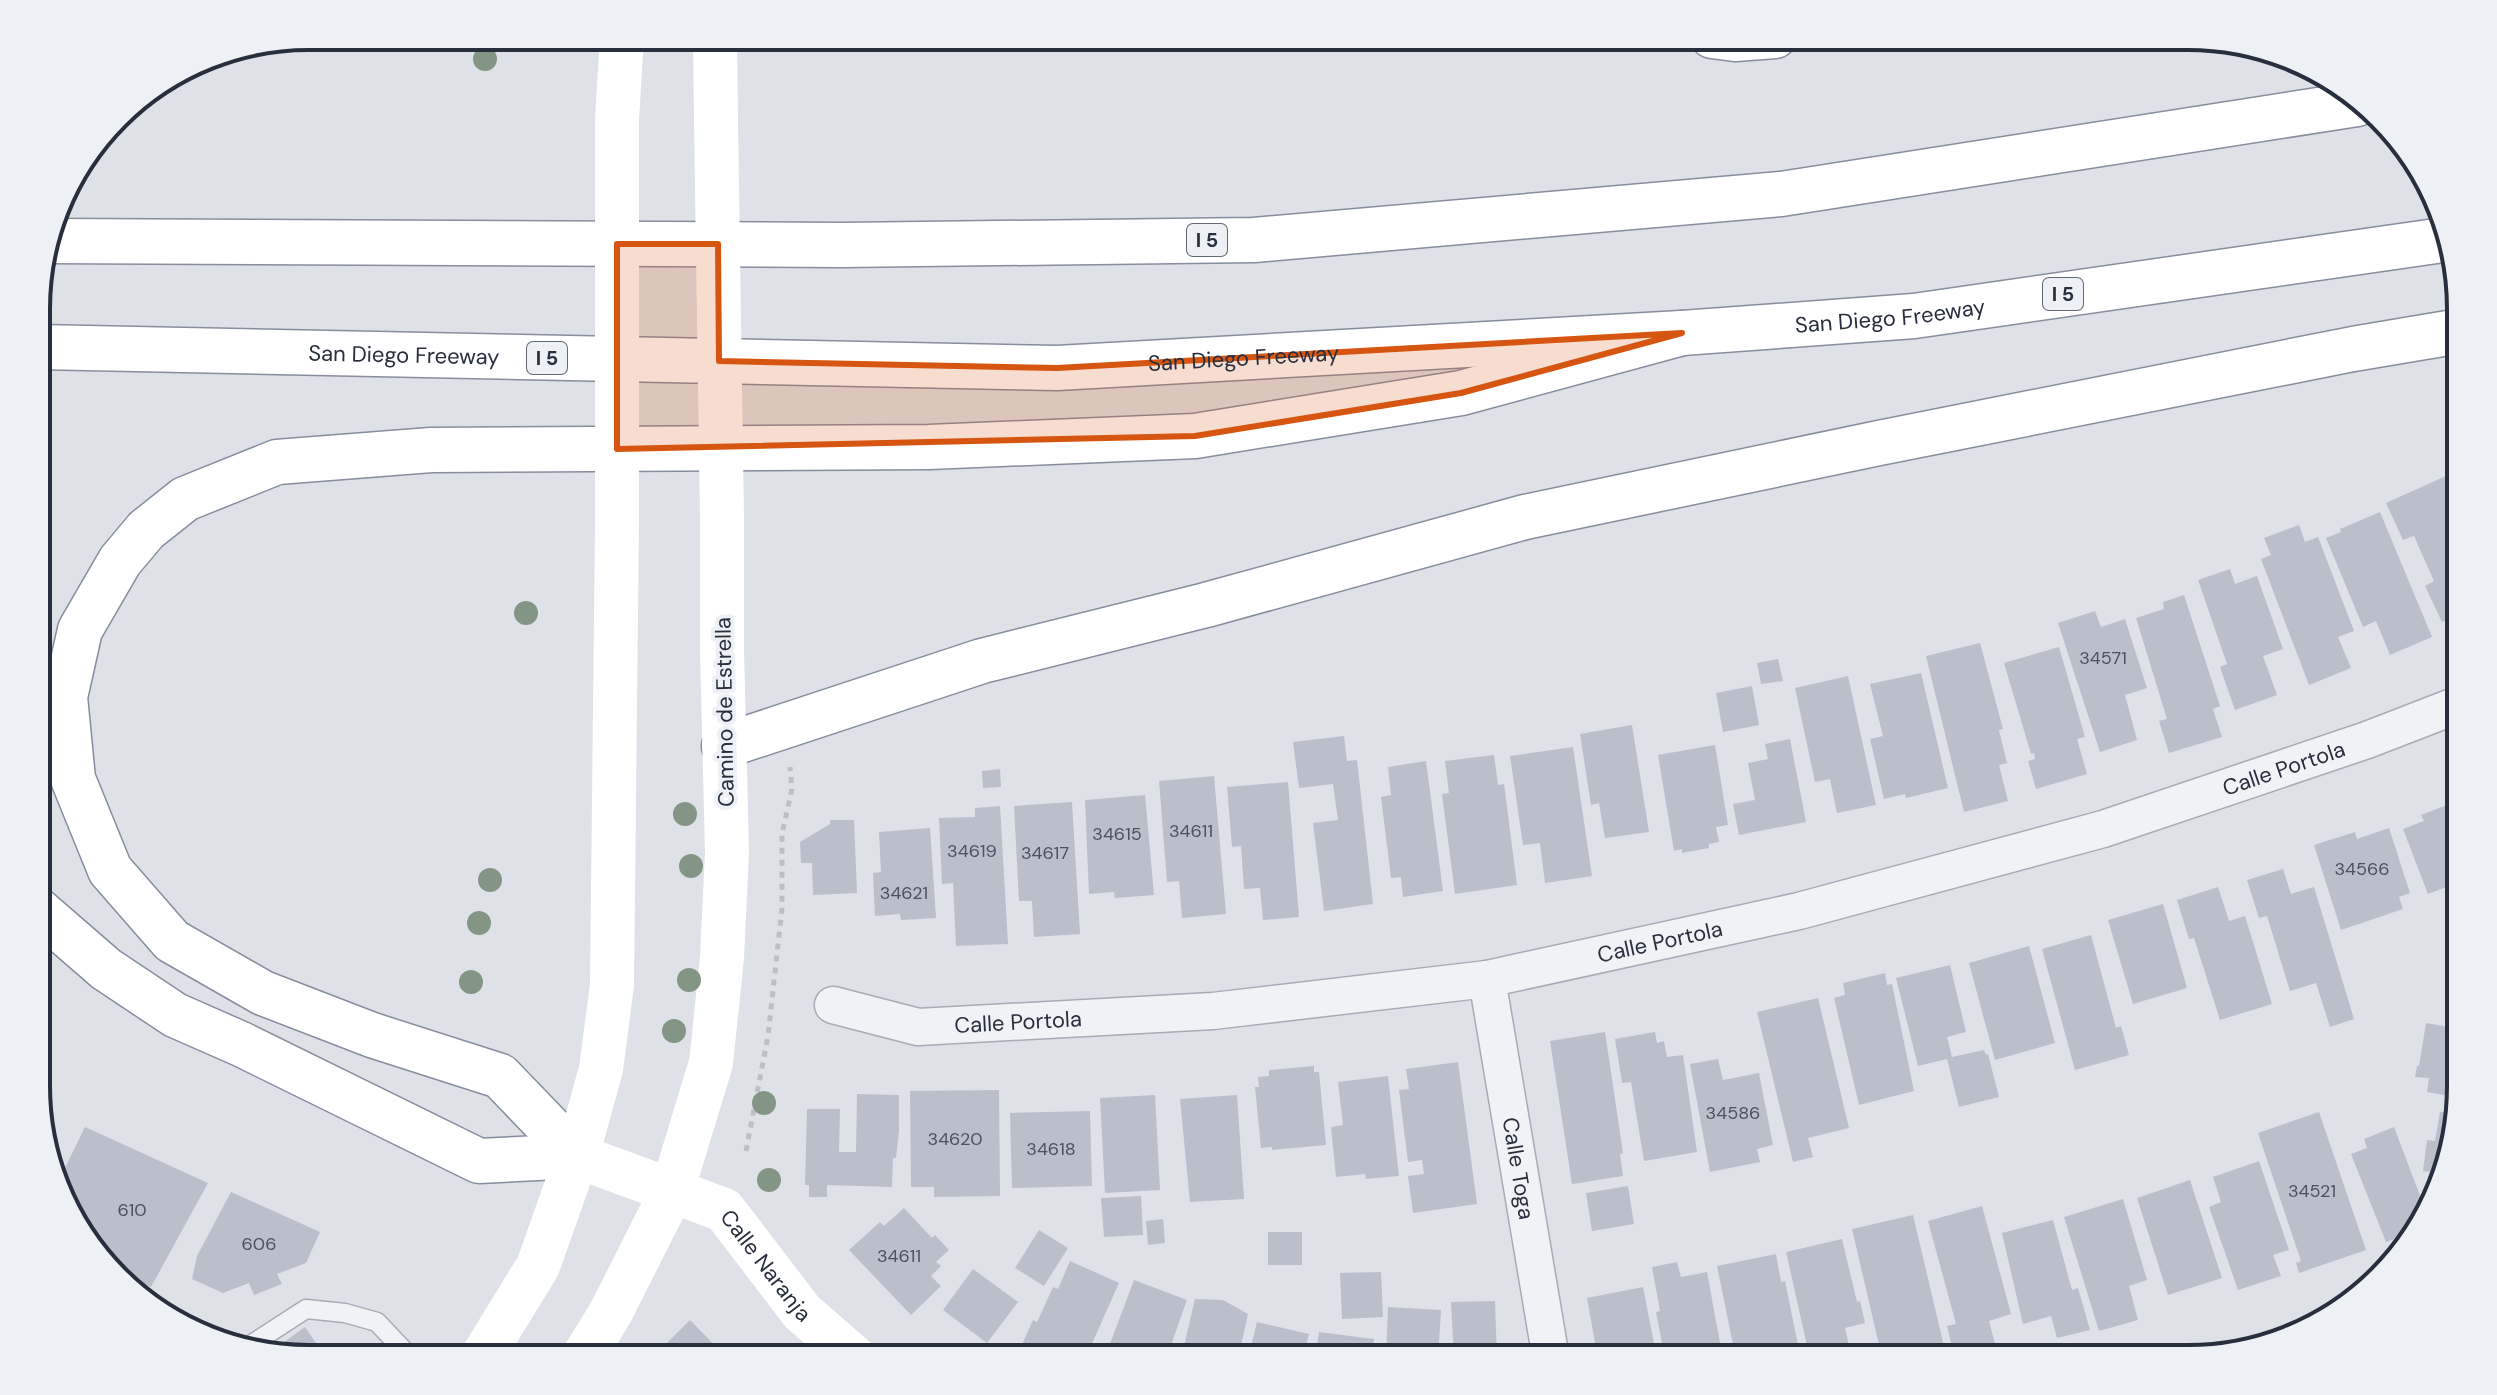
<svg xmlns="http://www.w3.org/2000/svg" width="2497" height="1395" viewBox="0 0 2497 1395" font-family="'DM Sans',sans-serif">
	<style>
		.building { fill: #bbbfca }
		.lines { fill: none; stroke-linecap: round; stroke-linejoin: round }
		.lane-casing { stroke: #a7abb4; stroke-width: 21 }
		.street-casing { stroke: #a7abb4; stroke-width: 39 }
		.highway-casing { stroke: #868d9d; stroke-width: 47 }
		.path { stroke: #bcbfc5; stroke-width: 5; stroke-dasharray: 6 6; stroke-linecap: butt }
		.lane { stroke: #f0f2f5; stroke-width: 18 }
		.street { stroke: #f0f2f5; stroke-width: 36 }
		.secondary { stroke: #fff; stroke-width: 44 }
		.highway { stroke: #fff; stroke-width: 44 }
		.secondary-bridge { stroke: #fff; stroke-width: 44 }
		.tree { fill: #839685 }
		.marked { fill: #d55511; fill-opacity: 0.2; stroke: #d55511; stroke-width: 6; stroke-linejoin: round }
		.labels { text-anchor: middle; stroke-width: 8; stroke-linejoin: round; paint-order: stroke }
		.number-label { font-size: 18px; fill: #4c5260 }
		.shield { fill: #edf0f5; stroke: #626874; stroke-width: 2 }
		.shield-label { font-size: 20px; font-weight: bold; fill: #272e3d }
		.street-label { font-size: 22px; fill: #272e3d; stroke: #edf0f5 }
		.rim { fill: none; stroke: #272e3d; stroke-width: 4 }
	</style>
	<rect width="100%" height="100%" fill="#dee1e7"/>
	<path class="building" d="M2446,476L2460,507V614L2442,622L2425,586L2434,581L2414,536L2403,540L2386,503Z
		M2380,512L2432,637L2390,655L2376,621L2363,627L2326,538L2341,532L2340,529Z
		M2299,525L2305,542L2318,537L2354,631L2338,637L2351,668L2309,685L2261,559L2271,555L2264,538Z
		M2230,569L2235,584L2257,576L2283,649L2263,656L2277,695L2235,710L2220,667L2227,664L2198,580Z
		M2184,595L2220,706L2213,709L2222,737L2169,753L2159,721L2167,719L2136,618L2164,609L2163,602Z
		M2095,611L2101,627L2125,619L2147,688L2125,695L2137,740L2100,752L2058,623Z
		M1980,643L2003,729L1999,730L2007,763L1999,765L2008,801L1964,812L1926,656Z
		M2059,647L2085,737L2077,739L2087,774L2036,789L2028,761L2035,759L2034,753L2031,754L2004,663Z
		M1778,659L1783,681L1761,684L1757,663Z
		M1921,673L1948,788L1906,798L1905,794L1884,799L1870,739L1883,736L1870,684Z
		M1848,676L1876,805L1837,813L1830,779L1815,782L1795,688Z
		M1752,686L1759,725L1723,732L1716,693Z
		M1632,725L1649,832L1605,838L1599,803L1591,805L1580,734Z
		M1344,736L1347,761L1357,760L1373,904L1324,911L1313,823L1338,820L1333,784L1299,788L1293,742Z
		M1790,739L1806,822L1739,835L1733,804L1755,800L1748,763L1768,759L1765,744Z
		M1715,745L1728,825L1716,827L1719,842L1709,844V848L1682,853V849L1674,851L1658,755Z
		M1573,747L1592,876L1545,883L1540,843L1523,845L1510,756Z
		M1494,755L1498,785L1504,784L1517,885L1455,894L1442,794L1449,793L1445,761Z
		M1426,761L1443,891L1403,897L1401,877L1391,878L1381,797L1391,795L1388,767Z
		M1000,769L1001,787L983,788L982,771Z
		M1214,776L1226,914L1182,918L1179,881L1167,882L1159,781Z
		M1288,782L1299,917L1263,920L1260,888L1244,889L1241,846L1232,847L1227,787Z
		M1145,795L1154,895L1115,898L1114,892L1089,894L1085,800Z
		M2460,800V882L2428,894L2403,829L2424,821L2421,815Z
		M1072,802L1080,934L1034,937L1032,901H1019L1014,806Z
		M1000,806L1008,944L956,946L953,883L942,884L939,818L975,817V808Z
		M830,820H854L857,893L813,895L812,863H801L800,842L830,824Z
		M930,828L936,918L901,920L900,914L875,916L873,873L881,872L879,832Z
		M2389,828L2410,893L2399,897L2403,909L2341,930L2314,845L2355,832L2357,839Z
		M2283,869L2291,894L2314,887L2354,1019L2330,1027L2316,983L2290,991L2267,916L2259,918L2247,880Z
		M2218,887L2229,921L2245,916L2272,1004L2220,1020L2194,938L2189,939L2177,900Z
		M2163,904L2187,988L2133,1004L2108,920Z
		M2091,935L2116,1028L2121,1026L2129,1055L2075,1070L2042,949Z
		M2029,946L2055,1043L1995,1060L1969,963Z
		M1950,965L1966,1032L1947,1037L1952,1057L1984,1050L1986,1055L1988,1054L1999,1097L1959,1107L1947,1059L1918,1066L1896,978Z
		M1885,973L1887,985L1892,984L1914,1091L1859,1105L1834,998L1845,995L1843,983Z
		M1818,998L1849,1128L1808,1138L1813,1157L1793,1162L1757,1012Z
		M2426,1023L2460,1029V1098L2427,1092L2429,1078L2415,1077L2417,1066H2419Z
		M1605,1032L1623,1153L1620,1154L1623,1176L1572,1184L1550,1041Z
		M1655,1032L1657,1043L1664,1041L1667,1057L1683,1055L1697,1152L1644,1161L1631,1082L1622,1083L1615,1039Z
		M1718,1059L1723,1080L1759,1073L1773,1145L1757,1149L1760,1162L1710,1172L1690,1064Z
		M1458,1062L1477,1204L1413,1213L1408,1176L1424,1174L1422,1160L1408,1162L1399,1090L1409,1089L1406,1069Z
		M1314,1066V1072H1319L1326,1145L1272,1150V1147L1261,1148L1255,1087H1259L1258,1077L1269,1076V1070Z
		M1388,1076L1399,1176L1366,1179L1365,1174L1336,1177L1331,1127L1343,1125L1338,1082Z
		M999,1090L1000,1196L934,1197V1187H911L910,1091Z
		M857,1094L899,1095V1131L896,1158H893L892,1187L827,1185V1197H809V1185H805L807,1109H840L839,1152H856Z
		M1155,1095L1160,1190L1105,1193L1100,1098Z
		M1237,1095L1244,1199L1190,1202L1180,1099Z
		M1090,1111L1092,1186L1012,1188L1010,1113Z
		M2319,1112L2366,1250L2299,1273L2296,1263L2301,1261L2258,1133Z
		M2440,1112L2457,1114L2439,1173L2423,1171L2427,1140L2435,1141Z
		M85,1127L208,1183L151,1287L118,1271L82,1237L60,1178Z
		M2394,1127L2427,1214L2425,1222L2415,1232L2386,1242L2351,1154L2367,1148L2364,1139Z
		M2259,1161L2289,1250L2273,1255L2281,1276L2238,1290L2209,1207L2221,1202L2213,1177Z
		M2190,1180L2222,1278L2168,1295L2137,1198Z
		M1628,1186L1634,1224L1592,1231L1586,1193Z
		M231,1192L320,1232L306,1263L277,1274L282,1284L254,1295L249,1283L223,1293L192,1279L197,1256Z
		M1141,1196L1143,1235L1104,1237L1101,1198Z
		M2123,1199L2147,1280L2129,1286L2138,1320L2099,1331L2064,1217Z
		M1982,1206L2011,1314L1989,1321L1998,1355L1987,1359H1955L1947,1326L1956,1324L1928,1221Z
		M904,1208L932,1238L935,1235L949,1250L936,1262L941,1266L931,1276L941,1286L911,1315L849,1250L880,1222L884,1226Z
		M1913,1215L1947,1359H1900L1896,1345L1880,1349L1852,1229Z
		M1163,1219L1165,1243L1148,1245L1146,1221Z
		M2053,1220L2072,1290L2078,1288L2090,1330L2057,1338L2051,1316L2023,1324L2002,1233Z
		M1039,1230L1068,1248L1044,1286L1015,1268Z
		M1268,1232H1302V1265H1268Z
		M1842,1239L1857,1302L1860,1301L1865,1323L1845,1328L1852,1359H1810L1786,1252Z
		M1776,1254L1781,1282L1785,1281L1799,1350L1795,1351L1796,1359H1736L1717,1266Z
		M1070,1261L1119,1283L1085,1359L1016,1358L1033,1320L1037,1322L1053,1287L1058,1289Z
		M1677,1262L1681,1277L1707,1272L1723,1359H1665L1656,1312L1660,1311L1652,1267Z
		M973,1269L1018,1302L987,1343L943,1310Z
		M1381,1272L1383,1317L1342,1319L1340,1273Z
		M1134,1280L1187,1300L1166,1359H1099L1101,1355L1105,1357Z
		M1643,1287L1657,1359H1598L1587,1298Z
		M1195,1299L1223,1300L1248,1314L1238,1359H1181Z
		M1495,1301L1497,1359H1454L1451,1302Z
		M1388,1307L1441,1310L1438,1359H1386Z
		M690,1320L728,1359H661L656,1354Z
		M1257,1322L1309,1334L1303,1359H1248Z
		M305,1327L327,1359H309L273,1350Z
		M1319,1332L1374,1339L1372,1359H1315Z"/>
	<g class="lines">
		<defs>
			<path id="lane" d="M252,1344L306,1309L345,1313L377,1322L412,1359"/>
			<g id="street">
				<path id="s1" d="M1487,979L1551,1359"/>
				<path id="s2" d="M833,1005L918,1027L1213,1011L1487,979L1799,911L2103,829L2367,740L2460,704"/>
			</g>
			<g id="highway">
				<path d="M1712,36L1735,39L1775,36"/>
				<path d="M48,241L842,245L1254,240L1781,194L2357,104"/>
				<path id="s4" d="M38,347L1057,368L1682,333L1914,316L2443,240"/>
				<path d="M724,746L982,661L1206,605L1525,517L1879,443L2353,349L2460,331"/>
				<path d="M38,910L106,969L175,1015L241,1044L479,1161L577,1156"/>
				<path d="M577,1156L500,1076L372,1035L263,993L172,941L110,870L73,779L65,697L80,630L120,561L146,530L185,499L277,462L431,450L929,447L1195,436L1461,393L1682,333"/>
			</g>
		</defs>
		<use href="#lane" class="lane-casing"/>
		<use href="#street" class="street-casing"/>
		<use href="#highway" class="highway-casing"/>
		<path class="path" d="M746,1151L768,1036L782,908V834L792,789L790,767"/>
		<use href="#lane" class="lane"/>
		<use href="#street" class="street"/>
		<g class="secondary">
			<path d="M715,36L716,121"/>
			<path d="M617,120L622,36"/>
			<path id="s3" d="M577,1156L724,1210L802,1312L856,1359"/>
			<path d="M481,1359L538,1266L577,1156L601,1069L612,985L617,523"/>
			<path d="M582,1359L611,1312L672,1191L711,1063L722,958L727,853L722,648V518"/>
		</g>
		<use href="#highway" class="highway"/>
		<path class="secondary-bridge" d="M716,121L722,518
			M617,523V120"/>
	</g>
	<g class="tree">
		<circle cx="485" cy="59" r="12"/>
		<circle cx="526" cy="613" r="12"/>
		<circle cx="685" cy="814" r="12"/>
		<circle cx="691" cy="866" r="12"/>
		<circle cx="490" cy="880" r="12"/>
		<circle cx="479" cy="923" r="12"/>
		<circle cx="689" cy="980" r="12"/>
		<circle cx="471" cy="982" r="12"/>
		<circle cx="674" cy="1031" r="12"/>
		<circle cx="764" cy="1103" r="12"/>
		<circle cx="769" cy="1180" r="12"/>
	</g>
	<path class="marked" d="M617,244H718L719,361L1057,368L1682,333L1461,393L1195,436L617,449Z"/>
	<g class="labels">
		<g class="number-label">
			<text x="2103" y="664">34571</text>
			<text x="1191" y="837">34611</text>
			<text x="1117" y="840">34615</text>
			<text x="972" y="857">34619</text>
			<text x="1045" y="859">34617</text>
			<text x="2362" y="875">34566</text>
			<text x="904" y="899">34621</text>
			<text x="1733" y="1119">34586</text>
			<text x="955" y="1145">34620</text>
			<text x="1051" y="1155">34618</text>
			<text x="2312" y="1197">34521</text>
			<text x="132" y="1216">610</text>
			<text x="259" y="1250">606</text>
			<text x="899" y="1262">34611</text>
		</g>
		<g class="shield">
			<rect x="1187" y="224" width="40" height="32" rx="6"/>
			<rect x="2043" y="278" width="40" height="32" rx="6"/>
			<rect x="527" y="342" width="40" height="32" rx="6"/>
		</g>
		<g class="shield-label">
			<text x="1207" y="247">I 5</text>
			<text x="2063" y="301">I 5</text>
			<text x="547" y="365">I 5</text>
		</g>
		<g class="street-label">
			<text dy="8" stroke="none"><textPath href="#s4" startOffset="1854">San Diego Freeway</textPath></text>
			<text dy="8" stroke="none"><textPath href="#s4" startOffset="366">San Diego Freeway</textPath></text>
			<text dy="8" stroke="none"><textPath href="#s4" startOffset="1206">San Diego Freeway</textPath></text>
			<text transform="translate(724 712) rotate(-91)" y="8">Camino de Estrella</text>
			<text dy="8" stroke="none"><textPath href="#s2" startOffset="1484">Calle Portola</textPath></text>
			<text dy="8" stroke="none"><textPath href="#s2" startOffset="836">Calle Portola</textPath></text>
			<text dy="8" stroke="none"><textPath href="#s2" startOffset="188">Calle Portola</textPath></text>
			<text dy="8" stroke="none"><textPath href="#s1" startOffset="192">Calle Toga</textPath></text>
			<text dy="8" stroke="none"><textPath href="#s3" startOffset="226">Calle Naranja</textPath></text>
		</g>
	</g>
	<path d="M0 0H2497V1395H0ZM309 50H2188A259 259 0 0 1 2447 309V1086A259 259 0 0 1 2188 1345H309A259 259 0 0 1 50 1086V309A259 259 0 0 1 309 50Z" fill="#edf0f5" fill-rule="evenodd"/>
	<path class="rim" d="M309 50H2188A259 259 0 0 1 2447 309V1086A259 259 0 0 1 2188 1345H309A259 259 0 0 1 50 1086V309A259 259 0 0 1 309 50Z"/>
</svg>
